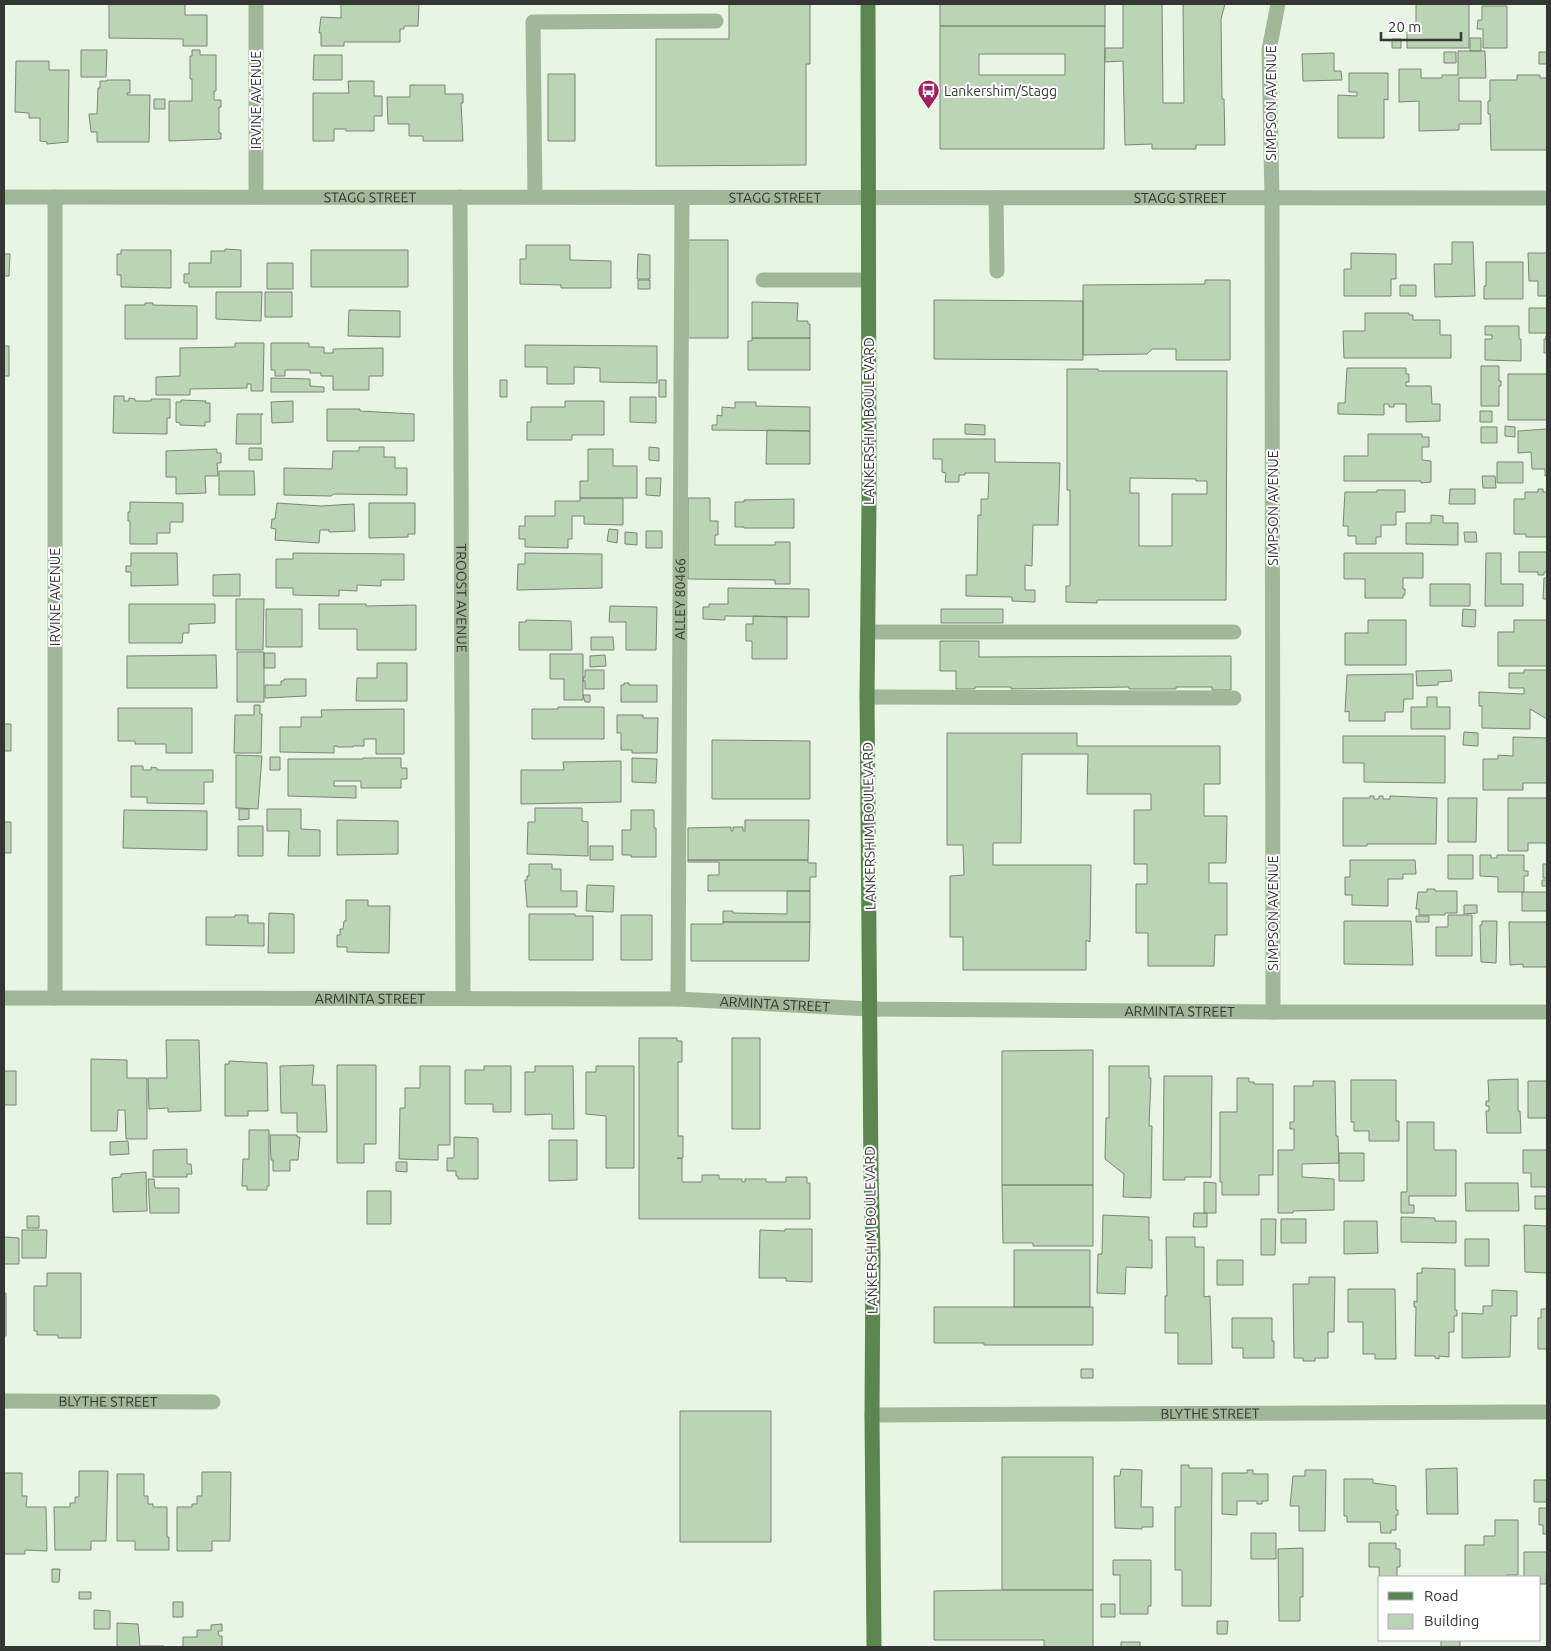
<svg xmlns="http://www.w3.org/2000/svg" width="1551" height="1651" viewBox="0 0 1551 1651" font-family="Ubuntu,sans-serif">
	<style>
		.building { fill: #bcd4b6; stroke: #7a8676; fill-rule: evenodd }
		.lines { fill: none; stroke-linecap: round; stroke-linejoin: round }
		.service { stroke: #a0b799; stroke-width: 15 }
		.minor { stroke: #a0b799; stroke-width: 15 }
		.primary { stroke: #5b864f; stroke-width: 15 }
		.labels { text-anchor: middle; stroke-width: 4; stroke-linejoin: round; paint-order: stroke }
		.poi-label { font-size: 14px; fill: #323731; stroke: #fff; text-anchor: start }
		.street-label { font-size: 14px; fill: #323731; stroke: #fff }
	</style>
	<rect width="100%" height="100%" fill="#e7f5e3"/>
	<path class="building" d="M109,4H185V15H207V46H183V39L109,38Z
		M341,4H419L418,26H404V29H400V42H344V46H321V33H319L321,17L341,18Z
		M729,4H810V64H806V165L656,166V39H729Z
		M940,4H1105V26H940Z
		M1123,4H1162L1163,103H1184L1183,4H1225L1221,19L1222,99H1224L1225,145H1196V149H1152V144L1125,145L1123,61L1105,62V48H1123Z
		M1416,4H1469V48H1407V32H1416Z
		M1482,6H1507V48H1483V29H1477L1478,20H1482Z
		M940,26H1105L1104,149H940ZM979,54H1065V75H979Z
		M1470,38H1481V51H1470Z
		M1392,39H1401V48H1392Z
		M81,50H107L106,77H81Z
		M192,50H200V55H216V91H214V100H221V107H219V133H221V139L169,141V101H192V79H190V56H192Z
		M1458,51H1485L1486,78H1459V101H1481V124H1459V130L1419,131V101L1399,102V69H1421V78H1442V75H1458Z
		M1444,52H1456V63H1444Z
		M1539,52H1547V64H1539Z
		M1334,53V71H1341L1342,80L1303,81L1302,54Z
		M314,55H342V80H313Z
		M16,61H49V70H69L68,142L47,144V142L40,141V118H29V113L15,112Z
		M1349,73H1388V100L1384,99V138H1338V95L1357,96V92H1349Z
		M548,74H575V141H548Z
		M1517,75H1540V78H1547V150H1491L1490,114H1488V101H1490V80H1517Z
		M107,80H130V93H127V95H150L149,142H97V132H91L89,114H97L98,88H100V81H107Z
		M348,81H374V96H382V116H374V131H346V129H334V141H313V93H349Z
		M410,85H445V94H463V103H461L463,141H423V136H409V124H388L387,97H410Z
		M154,99H165V109H154Z
		M688,240H728V338H688Z
		M1452,242H1473L1475,296L1435,297L1434,264H1452Z
		M526,245H570V260L611,261V288H561V285L520,284V259H526Z
		M225,249L241,250V287H189V283H184V274H189V263H211V251H225Z
		M121,250H171V288L121,287V275H117V254H121Z
		M311,250H408V287H311Z
		M1351,253L1396,254V279H1391V296H1344V269H1351Z
		M1528,253H1547V296H1538V281H1529Z
		M4,254H10L9,276H4Z
		M638,254L650,255V279H637Z
		M1486,262H1523V299H1484V286H1486Z
		M267,263H293V289H267Z
		M638,280H650V289H638Z
		M1205,280H1230V360H1176V349H1152L1147,354L1083,355V285L1205,284Z
		M1400,285H1416V296H1400Z
		M216,292H262L261,321L216,319Z
		M265,292H292V317H265Z
		M934,300L1083,301V360L934,359Z
		M752,302L798,303L797,321H808V324H810V338H752Z
		M145,303H153V305L197,306V339H125V305H145Z
		M1529,308H1547V333H1529Z
		M349,310L400,311V337L348,336Z
		M1365,313H1409V315H1413V320H1440V335H1451V358H1344L1343,331H1365Z
		M1485,326H1519V339H1521V361L1485,360V339H1492V335H1485Z
		M1546,336L1547,353H1544V339H1546Z
		M752,338H810V370H748V341H752Z
		M235,343H264L263,391H251V384H247V388L190,389V395H156V377L180,376V348L235,347Z
		M271,343H309V347H324V353H333V349L383,348V376H369V390H333V376H321V373H310V370H285V376H275V370H271Z
		M525,345L657,346V383L600,382V368L574,367V384H547V367H525Z
		M4,346H9V376H4Z
		M1481,366H1499V381H1501V386H1499V406H1481Z
		M1347,368H1406V374H1409V382H1406V386H1431L1432,404H1440V421L1406,422V404H1394V407H1389V404H1384V415L1338,414V403H1345Z
		M1067,369H1098V371H1227L1226,600H1097V603L1066,602V586H1070V490H1067ZM1130,478L1196,479V481H1207V494H1172V546H1139V493H1130Z
		M1508,374H1547V420H1508Z
		M271,378L310,379V386L324,387V392H271Z
		M500,380H507V397H500Z
		M659,380H666V397H659Z
		M114,396H124V401H129V398L135,399V401H151V399H170V418H167V434L113,433Z
		M630,397H656V423L630,422Z
		M181,400L206,401L205,403H210V422H205V426L180,425V423L176,422V402H181Z
		M293,401V422L272,423L271,402Z
		M565,401H604V435H572V440H527V422H531V407H565Z
		M735,402H756V406L810,407V431L712,430V425H717V415L722,416V407L735,408Z
		M327,409H360V411L414,414V441H327Z
		M1480,411H1492V422H1480Z
		M237,414H263L261,415V444H236Z
		M965,424L985,425V435L965,434Z
		M1505,426L1515,427V437L1505,436Z
		M1481,427H1497V443H1481Z
		M1547,429V476H1545V469H1532L1531,452L1518,453V431Z
		M767,430L810,431V464H766Z
		M1368,434H1422V437H1429V447H1422V460L1431,461V482L1421,483V481H1344V456H1368Z
		M933,439H995V462L1060,463L1058,525H1033L1032,566L1025,565V590H1035V602L1012,601V597L966,596V575H977L978,515H981V499H988L989,473H965V475H959V482H945L946,473L942,472V459H933Z
		M359,447H384V457H395V468H407V495L334,494L331,496L284,495V468L332,469L333,451H359Z
		M649,447L659,448V461L649,460Z
		M249,448H262V460H249Z
		M217,449V453H221V463H217L218,476H205L206,493L176,494V477H166V451Z
		M588,449H613V466H637V498H580V481H588Z
		M1497,462H1523V483H1497Z
		M219,471H254L255,495H219Z
		M1482,476H1495L1496,488H1483Z
		M646,478H661L660,496L646,495Z
		M1450,489H1475V504H1449Z
		M1538,489H1543V492H1547V489V537H1526V534H1514V499H1525V492H1538Z
		M1377,490H1405V512H1396V525H1381V537H1376V544H1356V536H1348V526H1343L1345,492H1377Z
		M580,498H623V525L584,524V516H572V539H568V548L525,547V539H519V526H525V516H555V501H580Z
		M688,498H710V521H718V535H715V545H775V542H790V584H775V580L688,579Z
		M794,499V528H744V527H735V502H744V500Z
		M130,502L183,503V522H170V533H157V544H130V521H128V512H130Z
		M277,503L321,506L354,504L355,531L329,532V530H320L319,543L275,540L276,529L271,528L272,519H275Z
		M369,503H415V534H408V537L369,538Z
		M1431,515L1443,516V523H1458V545L1406,544V523H1431Z
		M609,529L618,530L617,543L607,541Z
		M646,531H662V548H646Z
		M625,532L637,533V545L625,544Z
		M1464,532H1476L1477,542H1465Z
		M1519,552H1547V572H1544V575H1538V572H1519Z
		M131,553H177L178,585L131,586V572H126V566H131Z
		M293,553L404,554V580H381V586L357,585V591L339,590V596L293,595V588H276V559H293Z
		M525,553L602,554V588L517,590L518,564H525Z
		M1344,553H1423V578H1403V589H1405V595H1403V598H1365V579H1344Z
		M1486,553H1501V584H1523V606H1485Z
		M240,574V596H213V575Z
		M1544,578H1547V599H1543Z
		M1430,584H1470V606H1430Z
		M728,588L809,589V617L725,616V620L703,619V607H709V604H728Z
		M236,599H264L263,650H236Z
		M129,604H215V623L189,624V633H183L182,643H129Z
		M319,604H366V606L416,605V650H357V629H319Z
		M610,606L657,607L656,650H626V622H609Z
		M266,609H302V647H266Z
		M941,609H1003V623H941Z
		M1463,609L1476,610L1475,627L1462,626Z
		M753,616L787,617V659H752V641H746V624H753Z
		M526,620L571,621L572,650H519V622H526Z
		M1368,620H1406V665H1345V633H1368Z
		M1514,620H1547V666H1498V632H1514Z
		M591,637H613L614,650H591Z
		M940,641H979V657L1231,656V690H1212V687H1176V689H1129V687L1011,689V687H975V689H956V671H940Z
		M237,652H264V702H237Z
		M264,653H275V668H264Z
		M550,654H583V700H564V679H550Z
		M216,655L217,688H127V656Z
		M605,655L606,666L590,667V656Z
		M377,663H407V701H356L357,678H377Z
		M585,670H604V689H585V681H583V677H585Z
		M1451,670L1452,681L1438,682V685L1417,686L1416,671Z
		M1524,670H1547V719L1530,709V729L1482,728V706H1479V692L1524,694V688H1509V673H1524Z
		M1413,674V699H1404L1403,712H1385V721H1349V711L1345,712L1347,675Z
		M284,679H306V696L265,698V685H281V681H284Z
		M624,683H629V685H657V702H621V685H624Z
		M583,695H590V702H585Z
		M1427,697H1437V707H1450V729H1411V707H1427Z
		M254,705H260V714H262L261,753H234L235,715H254Z
		M558,707H604V739H532V709H558Z
		M118,708H192V753H166V744H135V741H118Z
		M404,709V754H376V739H364V746H353V747H337V746H334V753L280,752V727H301V717H322L321,710Z
		M617,715H643V718H658L657,753H632V750H621V733H617Z
		M4,724H11V751H4Z
		M1464,732L1478,733V746L1463,745Z
		M947,733H1077V746H1220V784H1204V816H1227L1226,863H1209V883H1227V935H1215L1214,966H1148V933H1136V884H1147V864H1134V810H1151V794H1087L1088,754H1022L1021,843H993V865H1091L1090,942L1086,940V970H963V937H950V876L964,875L963,845H947Z
		M1343,736H1445V783L1364,782V763H1343Z
		M1513,737L1547,738V783H1523V790H1483V759H1498V755L1513,756Z
		M712,740L810,741V799H712Z
		M236,755L262,756L258,809L236,808Z
		M270,757H280V770H270Z
		M363,758H401V768H407V779H401V788H361V781H334V786H356V798L288,796V759H363Z
		M632,758L657,759L656,783L632,782Z
		M621,761V802L521,804V770H564L563,762Z
		M131,766H143V770H151V767L157,768V770H213V782H204V804L147,803V797H131Z
		M1370,796H1374V799H1379V796H1383V799H1390V796L1437,798L1436,844H1367V846H1343V798H1370Z
		M1448,798H1477L1476,842H1448Z
		M1508,798H1547V843H1528V851H1508Z
		M535,808H582V821L588,822V856L527,854L528,822H535Z
		M239,809H249V819L239,820Z
		M267,809H301V829L320,830V856H288L289,831H267Z
		M124,810L207,811V850L123,848Z
		M631,810H654V828H656V857H631V855H622V830H631Z
		M337,820L398,821V854L337,855Z
		M745,820H809L808,860H688V828L731,827V831H733V827H743V831H745Z
		M4,822H11V853H4Z
		M238,826H263V856H238Z
		M590,846H613V860H590Z
		M1448,855H1473V879H1448Z
		M1480,855H1491V858H1497V855H1524V871H1528V876H1524V892H1498V877L1480,876Z
		M688,860H808V863H816V877H810V891H708V875H719V862H688Z
		M1350,860H1415L1416,874H1403V879H1388V906L1352,905V895H1345V877H1350Z
		M529,864H552V869H561V891H577V907H527L525,880H527V876H529Z
		M1543,864H1547V886H1542V880H1547V878H1543Z
		M587,885L614,886L613,912L586,911Z
		M1427,889H1435V891H1457V913H1445V915H1419V909H1416L1418,892H1427Z
		M787,891H810V922H723V911H733V913L787,914Z
		M1522,892H1547V911H1522Z
		M346,900H368V906H390L389,953L347,952V947H337V935H340V929H343L344,921H346Z
		M1464,905H1477V913L1464,914Z
		M269,913L294,914V953H268Z
		M529,914H575V916H593V960H529Z
		M235,915H248V923H264V946L206,945V917H235Z
		M621,915H652V960H621Z
		M1448,915H1472V956H1436V927H1448Z
		M1416,916H1429V922H1416Z
		M1344,921H1411L1413,965L1344,964Z
		M1482,921H1497L1496,963L1481,962L1480,925H1482Z
		M723,922H810L809,961H691V924H723Z
		M1509,922H1547V967H1523V964L1510,965Z
		M639,1038H677V1041H682V1062H678V1136H683V1158H677L682,1159V1182H702V1175H719V1179H742V1182H745V1179H766V1182H786V1177H807V1183H810V1219H639Z
		M732,1038H760V1129H732Z
		M166,1040H199L201,1111L168,1112V1108L149,1109L148,1078H167Z
		M1093,1050V1185H1002V1051Z
		M91,1059L127,1060V1078H147V1139H126L125,1110H118L117,1131H91Z
		M229,1061L267,1063L268,1111H248V1116H225V1064H229Z
		M314,1065L312,1085H325L327,1132H297V1113H281L280,1066Z
		M337,1065H376V1144H364V1163H337Z
		M420,1066H450V1145H438V1160L399,1159L400,1108H405V1088H420Z
		M484,1066H511V1112H493V1104H465V1070H484Z
		M535,1066H573L574,1129H552V1114L525,1115V1072H535Z
		M596,1066H634V1168H606V1116L586,1114V1072H596Z
		M1109,1066H1149V1078H1151L1149,1126H1152L1151,1198L1123,1197L1124,1174L1105,1159L1106,1118H1109Z
		M4,1071H16V1105H4Z
		M1164,1076H1212L1211,1177H1185V1180H1163Z
		M1237,1078H1249V1082H1254V1084H1273V1175H1259V1195H1222V1182H1220V1112H1237Z
		M1518,1079V1111H1520L1521,1133H1487L1486,1111H1489V1106H1486V1101H1489L1488,1080Z
		M1351,1080H1396V1121H1399V1141H1369V1131H1354V1122H1351Z
		M1313,1081H1335L1336,1136H1338L1339,1163L1302,1164V1177L1334,1179V1210L1293,1211V1213H1278V1150H1294V1129H1290V1122H1294V1086H1313Z
		M1528,1081H1547V1118H1528Z
		M1407,1122H1434V1150H1456V1196H1409V1205H1414V1213H1401V1192H1407Z
		M249,1130H269V1186H267V1190H247V1186H242L243,1159H249Z
		M270,1135H297V1137H300L298,1160H290V1171H273V1160H271Z
		M454,1137L478,1138V1179H458V1176H456V1171H447V1158H454Z
		M549,1140H577V1180L549,1181Z
		M128,1141L129,1154L110,1155V1142Z
		M187,1149V1164H191L192,1174H187V1177H153V1150Z
		M1523,1150H1547V1187H1531V1173H1523Z
		M1339,1153H1364V1181H1339Z
		M396,1162H407V1172L396,1171Z
		M146,1172L147,1211L113,1212L112,1178L121,1177V1174Z
		M148,1179H154L155,1188H179V1213H150Z
		M1204,1182L1216,1183V1213H1204Z
		M1465,1183H1518L1519,1211H1466Z
		M1002,1185H1093V1246H1033V1243H1003Z
		M367,1191H391V1224H367Z
		M1535,1196H1547V1209H1535Z
		M1194,1213H1207V1227H1193Z
		M1103,1215L1149,1217V1240H1152V1268L1126,1267L1125,1294L1097,1293L1098,1254H1102Z
		M27,1216H39V1228H27Z
		M1401,1217L1435,1218V1221H1456V1243L1401,1242Z
		M1261,1219H1276L1275,1255H1261Z
		M1281,1219H1306V1243H1281Z
		M1344,1221H1377L1378,1253L1344,1254Z
		M1524,1225L1547,1226V1273L1525,1272Z
		M785,1229H812V1282L786,1281V1278H759L760,1230L785,1231Z
		M22,1230H47L46,1258H22Z
		M4,1237L19,1238V1264H4Z
		M1166,1237H1195V1247H1204V1297L1210,1296L1212,1364H1178V1333H1165V1296H1167Z
		M1465,1239H1489V1266H1465Z
		M1014,1250H1090V1307H1014Z
		M1217,1260H1243V1285H1217Z
		M1422,1268L1455,1269V1310H1457V1316H1454V1332H1449V1357L1439,1356V1359L1435,1358V1356H1415L1416,1307H1414V1301L1417,1302V1273H1422Z
		M47,1273H81V1338H58V1335H37V1331H34V1286H47Z
		M1309,1277H1335L1334,1332H1328V1358H1315V1361H1303V1358H1294L1293,1284H1309Z
		M1348,1289H1395L1396,1359H1375V1354H1363V1322H1348Z
		M1492,1290L1517,1291V1316H1511L1510,1357L1462,1358V1313L1483,1314V1306H1492Z
		M4,1293H6V1336H4Z
		M934,1307H1093V1345H984V1343H934Z
		M1541,1309H1547V1357V1349H1538V1318H1541Z
		M1232,1318H1272V1341H1274V1358H1243V1348H1232Z
		M1081,1369H1093V1378H1081Z
		M680,1411H771V1542H680Z
		M1002,1457H1093V1590H1002Z
		M1181,1465H1189V1468H1212L1211,1606H1182V1570H1175V1507H1181Z
		M1457,1468L1458,1514H1427L1426,1469Z
		M1121,1469L1142,1470L1141,1507H1153V1527H1142V1529L1115,1528L1114,1476H1120Z
		M1247,1470H1253V1474H1268V1501H1262V1504H1257V1501H1237V1515L1222,1514V1473H1247Z
		M1305,1470H1326L1325,1531H1299V1506H1290L1293,1476H1305Z
		M79,1471H108L106,1541H91V1550H55L54,1507H70V1503H75V1497H79Z
		M202,1472H231L230,1541H212V1551H177V1507H192V1504H197V1496H202Z
		M4,1473H22V1496H27L26,1507H46L47,1551L25,1550V1554H4Z
		M117,1474H144V1496H148V1504H153V1507H167V1537H169V1550H135V1541H117Z
		M1344,1479H1373V1483L1396,1486V1510H1398V1515H1396V1530H1391V1533H1381L1380,1522H1347V1516H1344Z
		M1534,1480H1547V1502H1534Z
		M1539,1508H1547V1534H1543V1525H1539Z
		M1495,1520H1518V1575H1507V1577H1465V1545H1484V1536H1495Z
		M1251,1533H1276V1559H1251Z
		M1369,1543H1396V1549H1400V1567H1397V1577H1380V1589L1379,1567H1369Z
		M1303,1548V1597H1300V1621H1279L1278,1549Z
		M1524,1552H1547L1546,1584H1540V1577H1524Z
		M1113,1560H1151V1606H1148V1614H1120V1575H1113Z
		M52,1569H60L59,1582H52Z
		M1002,1590H1093V1647H1044V1640H934V1591Z
		M79,1592H91V1599H79Z
		M173,1602H183V1617H173Z
		M1101,1604H1115V1617H1101Z
		M94,1610L110,1611V1629H94Z
		M1217,1621H1228L1227,1634H1217Z
		M117,1623L138,1624L140,1646H164V1647H117Z
		M222,1624V1631H218L219,1636H222V1647H183V1637H197V1630H211V1625Z
		M1441,1640H1460V1647H1436H1441Z
		M1121,1642H1140V1647H1121Z"/>
	<g class="lines">
		<g class="service">
			<path d="M535,197L533,22L716,21"/>
			<path d="M996,198L997,271"/>
			<path d="M763,280H868"/>
			<path d="M868,632H1234"/>
			<path d="M867,697L1234,698"/>
			<path id="s1" d="M678,999L682,198"/>
		</g>
		<g class="minor">
			<path d="M256,4V197"/>
			<path id="s2" d="M4,197L1547,198"/>
			<path d="M55,197V998"/>
			<path id="s3" d="M460,197L463,998"/>
			<path id="s4" d="M4,998L678,999L870,1009L1273,1012H1547"/>
			<path d="M1273,1012L1272,198L1269,50L1278,4"/>
			<path id="s5" d="M4,1401L213,1402"/>
			<path id="s6" d="M872,1415L1547,1412"/>
		</g>
		<path class="primary" d="M868,4L869,503L867,697L871,1173L873,1255L872,1415L874,1647"/>
	</g>
	<defs>
		<symbol id="bus-pin" viewBox="-11 -11 22 30"><path d="M0 17L-7.5 6A9.5 9.5 0 1 1 7.5 6Z" fill="#aa1d5c" stroke="#fff"/><path d="M-5-6H5V4H4V6H2V4H-2V6H-4V4H-5ZM-3.5-4V0h7V-4ZM-3.5 1.2v1.5H-2V1.2ZM2 1.2v1.5H3.5V1.2Z" fill="#fff"/></symbol>
	</defs>
	<g fill-rule="evenodd">
		<use href="#bus-pin" x="916" y="78" width="25" height="34"/>
	</g>
	<g class="labels">
		<g class="poi-label">
			<text x="944" y="96">Lankershim/Stagg</text>
		</g>
		<g class="street-label">
			<text transform="translate(256 100) rotate(-90)" y="5">IRVINE AVENUE</text>
			<text transform="translate(1271 103) rotate(-90)" y="5">SIMPSON AVENUE</text>
			<text dy="5" stroke="none"><textPath href="#s2" startOffset="366">STAGG STREET</textPath></text>
			<text dy="5" stroke="none"><textPath href="#s2" startOffset="771">STAGG STREET</textPath></text>
			<text dy="5" stroke="none"><textPath href="#s2" startOffset="1176">STAGG STREET</textPath></text>
			<text transform="translate(869 421) rotate(-90)" y="5">LANKERSHIM BOULEVARD</text>
			<text transform="translate(1273 508) rotate(-90)" y="5">SIMPSON AVENUE</text>
			<text transform="translate(55 597) rotate(-90)" y="5">IRVINE AVENUE</text>
			<text dy="5" stroke="none"><textPath href="#s3" startOffset="401">TROOST AVENUE</textPath></text>
			<text dy="5" stroke="none"><textPath href="#s1" startOffset="400">ALLEY 80466</textPath></text>
			<text transform="translate(869 826) rotate(-91)" y="5">LANKERSHIM BOULEVARD</text>
			<text transform="translate(1273 913) rotate(-90)" y="5">SIMPSON AVENUE</text>
			<text dy="5" stroke="none"><textPath href="#s4" startOffset="366">ARMINTA STREET</textPath></text>
			<text dy="5" stroke="none"><textPath href="#s4" startOffset="771">ARMINTA STREET</textPath></text>
			<text dy="5" stroke="none"><textPath href="#s4" startOffset="1176">ARMINTA STREET</textPath></text>
			<text transform="translate(871 1230) rotate(-91)" y="5">LANKERSHIM BOULEVARD</text>
			<text dy="5" stroke="none"><textPath href="#s5" startOffset="104">BLYTHE STREET</textPath></text>
			<text dy="5" stroke="none"><textPath href="#s6" startOffset="338">BLYTHE STREET</textPath></text>
		</g>
	</g>
	<rect width="1551" height="1651" fill="none" stroke="#323731" stroke-width="10"/>
	<rect x="1378" y="1576" width="162" height="65" fill="#ffffff" stroke="#adafad"/>
	<rect x="1388" y="1592" width="25" height="8" fill="#5b864f" stroke="#adafad"/>
	<text x="1424" y="1601" font-size="15" fill="#323731">Road</text>
	<rect x="1388" y="1614" width="25" height="15" fill="#bcd4b6" stroke="#adafad"/>
	<text x="1424" y="1626" font-size="15" fill="#323731">Building</text>
	<path d="M1381 32v8h80v-8" fill="none" stroke="#323731" stroke-width="2.5"/>
	<text x="1388" y="32" font-size="15" fill="#323731" stroke="#ffffff" stroke-width="4" paint-order="stroke">20 m</text>
</svg>
